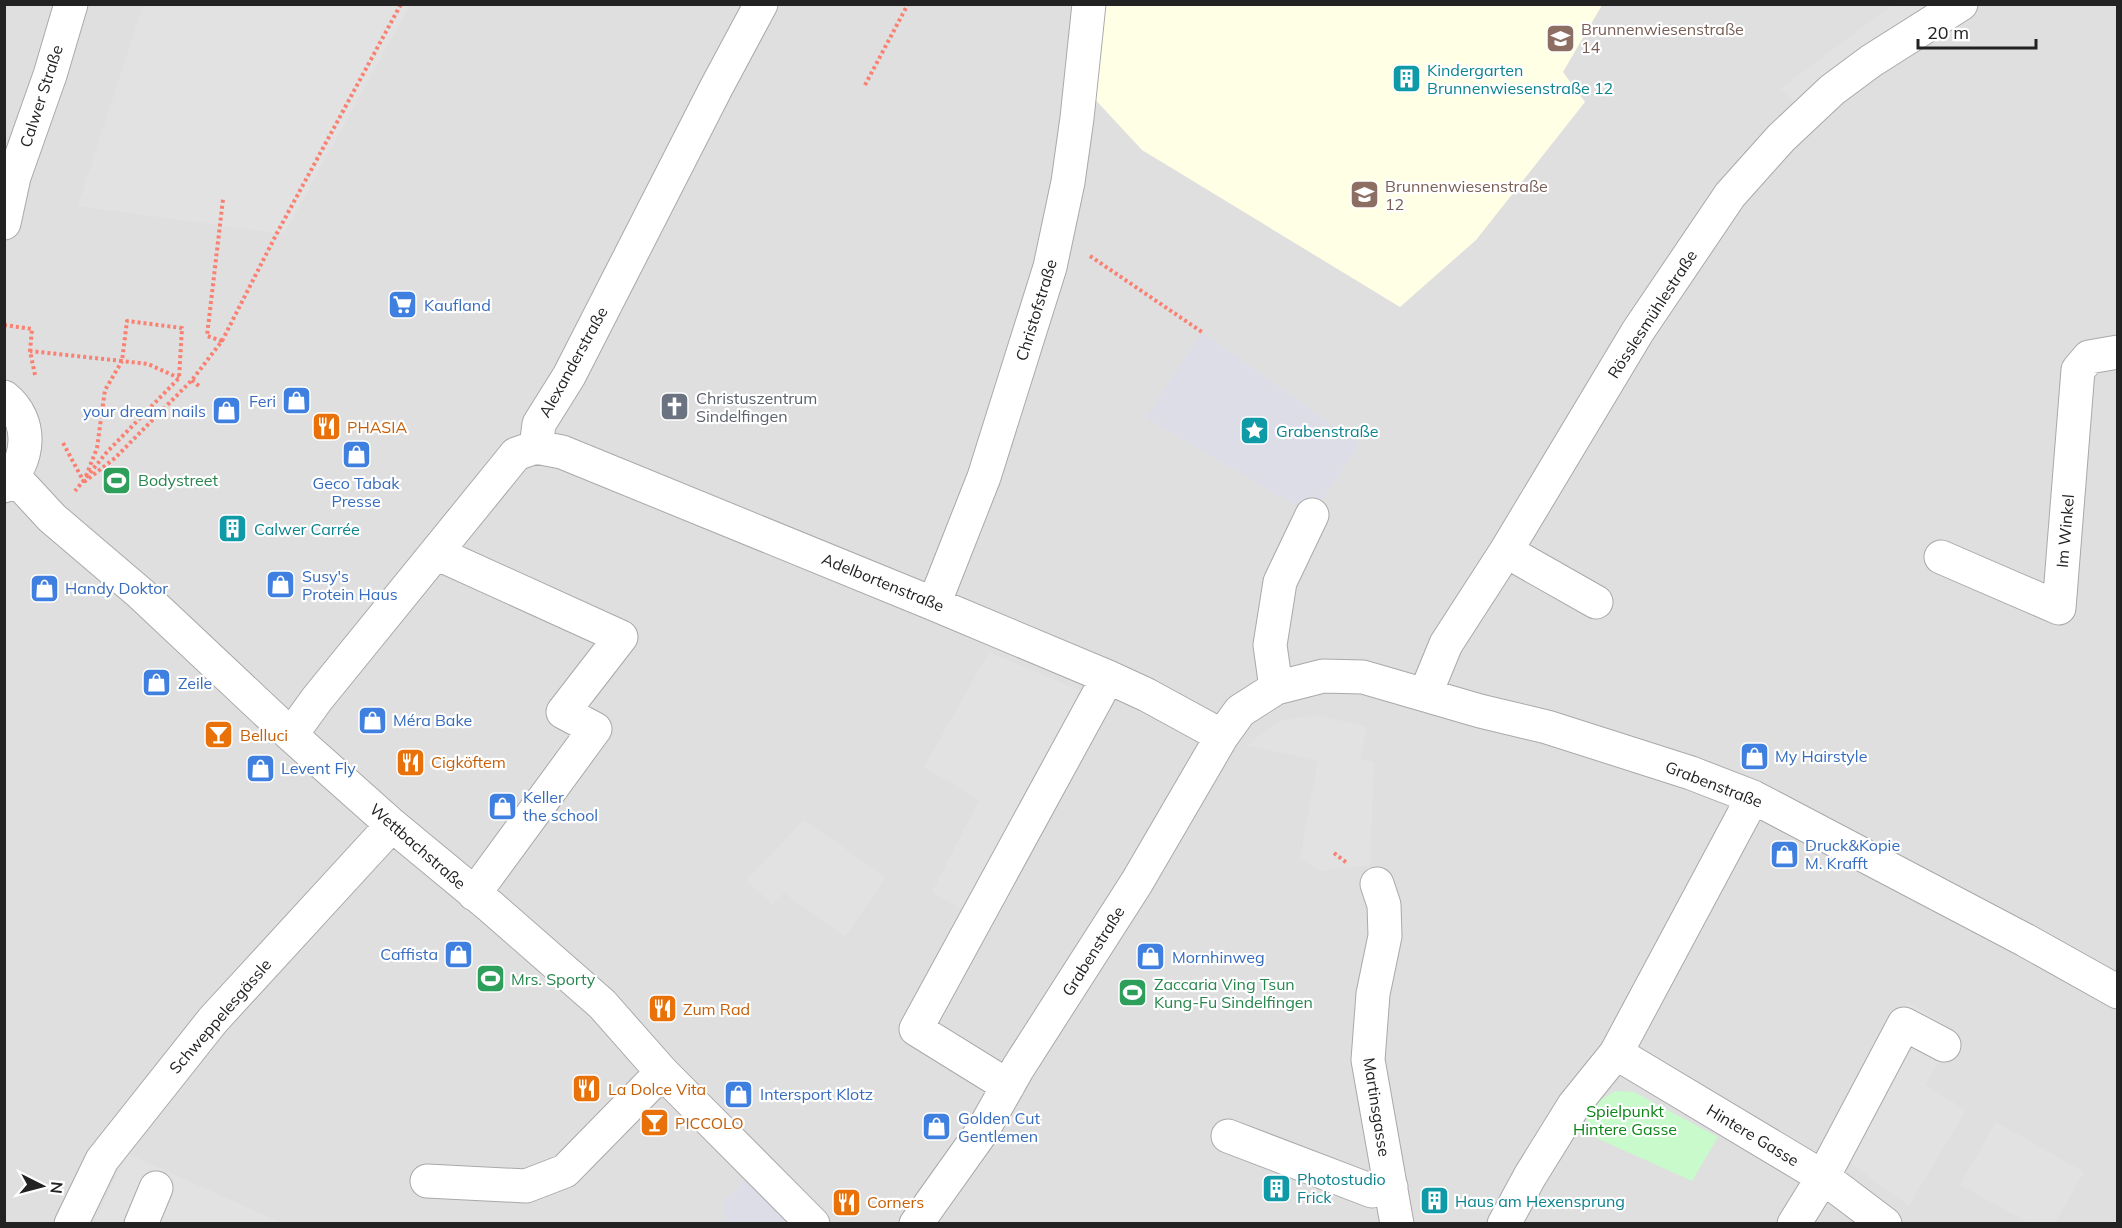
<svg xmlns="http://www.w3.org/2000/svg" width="2122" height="1228" viewBox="0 0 2122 1228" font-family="Mulish,sans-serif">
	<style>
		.residential { fill: #e0dfdf }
		.education { fill: #ffffe5 }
		.park { fill: #c8facc }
		.parking { fill: #e2e2e2 }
		.plaza { fill: #dddde8 }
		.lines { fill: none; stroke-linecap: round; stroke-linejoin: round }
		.minor-casing { stroke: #a9a9a9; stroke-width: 35 }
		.path { stroke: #fa8072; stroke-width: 4; stroke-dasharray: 3 3; stroke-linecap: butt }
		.minor { stroke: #fff; stroke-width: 33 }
		.labels { text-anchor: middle; stroke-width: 4.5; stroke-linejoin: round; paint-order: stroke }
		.education-label { font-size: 16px; fill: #785e54; stroke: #fff; text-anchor: start }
		.culture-label { font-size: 16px; fill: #0d838f; stroke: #fff; text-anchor: start }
		.street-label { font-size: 16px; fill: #222; stroke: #fff }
		.shop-label { font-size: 16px; fill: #366cbe; stroke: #fff; text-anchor: start }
		.worship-label { font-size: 16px; fill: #5b616d; stroke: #fff; text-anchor: start }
		.food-label { font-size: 16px; fill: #c56008; stroke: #fff; text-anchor: start }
		.leisure-label { font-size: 16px; fill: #27864d; stroke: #fff; text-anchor: start }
		.park-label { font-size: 16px; fill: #0c8416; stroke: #fff }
	</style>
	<rect width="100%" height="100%" fill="#f2efe9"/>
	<path class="residential" d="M5,5H2117V1223H5Z"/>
	<path class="education" d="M1103,5H1602L1563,72L1585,102L1476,240L1400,307L1142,150L1090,94Z"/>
	<path class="park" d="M1615,1091L1634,1092L1718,1137L1692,1181L1581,1131L1599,1101Z"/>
	<path class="parking" d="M143,5H410L284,234L78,206Z
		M1892,5H1937L1907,20L1795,102L1780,89Z
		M989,652L1088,694L972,916L932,892L979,800L924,767Z
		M1317,715L1367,727L1360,759L1374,762L1370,865L1319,871L1300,858L1318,761L1247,745L1280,721Z
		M804,820L886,877L845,937L784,893L773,905L746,880Z
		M1907,1002L1957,1032L1925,1085L1966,1110L1909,1206L1831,1149Z
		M1996,1122L2084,1172L2055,1223H2029L1960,1185Z
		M128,1154L282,1223L93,1224Z"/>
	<path class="plaza" d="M1202,332L1359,444L1312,515L1146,418Z
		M746,1179L789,1223H726V1199Z"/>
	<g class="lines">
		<defs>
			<path id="minor" d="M4,223L14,177L50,75L71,4
				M4,397C34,421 30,461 4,486
				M536,447L539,424L569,376L716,88L761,4
				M14,477L52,518L140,593L291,735L392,825L490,906L602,1004L662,1072L813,1224
				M1506,551L1596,602
				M436,553L621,637L563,712L595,729L474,894
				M1941,557L2059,608L2078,370L2089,357L2118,352
				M934,604L984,477L1050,267L1068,182L1077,118L1089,4
				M1276,688L1270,645L1280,582L1312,515
				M1425,695L1446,644L1506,551L1638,331L1730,195L1781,138L1832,90L1871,61L1961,4
				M291,735L317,699L516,454L536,447L562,452L934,604L1108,677L1147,695L1222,736
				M1377,884L1384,905L1385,936L1373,994L1368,1060L1397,1224
				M1616,1053L1823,1177L1885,1224
				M1008,1086L916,1029L1108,677
				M1228,1136L1372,1191L1391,1187
				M427,1181L526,1186L565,1171L662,1072
				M71,1224L102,1160L213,1020L392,825
				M141,1224L156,1188
				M916,1224L983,1130L1018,1068L1137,882L1222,736L1240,711L1276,688L1323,676L1363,677L1480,711L1547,727L1691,773L1753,797L2025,940L2118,992
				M1504,1224L1530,1176L1574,1105L1616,1053L1753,797
				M1794,1224L1823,1177L1904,1024L1944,1045"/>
		</defs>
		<use href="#minor" class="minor-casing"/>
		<path class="path" d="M865,85L908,4
			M1090,256L1202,332
			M4,325L32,329L30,351
			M222,341L207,336L223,199
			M35,375L30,351L122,361L127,321L182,328L179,378L107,452L75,491
			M192,380L199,386
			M63,443L84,482
			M86,476L97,448L105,390L122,361L148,364L179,378
			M84,482L115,458L192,380L222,341L277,233L401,4
			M1334,853L1347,863"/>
		<use href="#minor" class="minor"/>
	</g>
	<defs>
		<symbol id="school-square" viewBox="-11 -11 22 22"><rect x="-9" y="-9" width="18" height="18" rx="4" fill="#8d6e63" stroke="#fff"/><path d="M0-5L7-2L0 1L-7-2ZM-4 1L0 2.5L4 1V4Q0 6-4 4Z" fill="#fff"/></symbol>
		<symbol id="building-square" viewBox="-11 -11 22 22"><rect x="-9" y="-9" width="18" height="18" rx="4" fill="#0f9aa8" stroke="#fff"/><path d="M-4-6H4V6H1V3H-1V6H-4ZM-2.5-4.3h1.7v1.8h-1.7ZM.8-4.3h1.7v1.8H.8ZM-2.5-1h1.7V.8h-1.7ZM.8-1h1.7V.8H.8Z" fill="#fff"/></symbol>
		<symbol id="supermarket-square" viewBox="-11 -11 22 22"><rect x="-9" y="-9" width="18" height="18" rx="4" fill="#3f7fe0" stroke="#fff"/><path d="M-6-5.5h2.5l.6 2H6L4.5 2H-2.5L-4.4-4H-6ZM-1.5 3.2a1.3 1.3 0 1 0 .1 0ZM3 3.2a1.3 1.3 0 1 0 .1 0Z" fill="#fff"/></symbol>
		<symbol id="shop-square" viewBox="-11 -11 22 22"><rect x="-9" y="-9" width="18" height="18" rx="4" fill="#3f7fe0" stroke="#fff"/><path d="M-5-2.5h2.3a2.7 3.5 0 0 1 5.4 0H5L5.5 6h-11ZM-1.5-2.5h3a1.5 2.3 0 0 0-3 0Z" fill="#fff"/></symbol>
		<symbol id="church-square" viewBox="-11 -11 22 22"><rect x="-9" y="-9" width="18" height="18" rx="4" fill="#6b7280" stroke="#fff"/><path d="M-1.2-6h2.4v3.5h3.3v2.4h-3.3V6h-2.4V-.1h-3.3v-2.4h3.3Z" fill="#fff"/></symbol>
		<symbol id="restaurant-square" viewBox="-11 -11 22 22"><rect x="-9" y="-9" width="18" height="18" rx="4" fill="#e8710a" stroke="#fff"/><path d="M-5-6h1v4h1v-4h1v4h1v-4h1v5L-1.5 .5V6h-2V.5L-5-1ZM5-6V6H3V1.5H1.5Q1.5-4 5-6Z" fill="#fff"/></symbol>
		<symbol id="sight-square" viewBox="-11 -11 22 22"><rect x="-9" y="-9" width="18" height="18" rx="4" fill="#0f9aa8" stroke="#fff"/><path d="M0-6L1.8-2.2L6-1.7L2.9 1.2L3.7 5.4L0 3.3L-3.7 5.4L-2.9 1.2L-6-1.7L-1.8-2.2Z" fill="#fff"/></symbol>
		<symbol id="stadium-square" viewBox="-11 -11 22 22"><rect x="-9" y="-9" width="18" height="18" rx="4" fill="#2e9e5b" stroke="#fff"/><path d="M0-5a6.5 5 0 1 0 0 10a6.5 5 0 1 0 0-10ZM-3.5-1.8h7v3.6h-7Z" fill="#fff"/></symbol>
		<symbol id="bar-square" viewBox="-11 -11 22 22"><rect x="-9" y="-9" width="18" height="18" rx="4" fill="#e8710a" stroke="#fff"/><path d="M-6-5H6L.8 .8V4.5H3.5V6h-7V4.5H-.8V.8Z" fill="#fff"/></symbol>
	</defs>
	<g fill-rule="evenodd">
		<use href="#school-square" x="1544" y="22" width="33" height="33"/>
		<use href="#building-square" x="1390" y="62" width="33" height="33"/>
		<use href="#school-square" x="1348" y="178" width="33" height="33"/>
		<use href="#supermarket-square" x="386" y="288" width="33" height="33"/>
		<use href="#shop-square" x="280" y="384" width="33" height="33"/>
		<use href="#church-square" x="658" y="390" width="33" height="33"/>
		<use href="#shop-square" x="210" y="394" width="33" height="33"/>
		<use href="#restaurant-square" x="310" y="410" width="33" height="33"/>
		<use href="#sight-square" x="1238" y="414" width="33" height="33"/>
		<use href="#shop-square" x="340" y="438" width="33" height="33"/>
		<use href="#stadium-square" x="100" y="464" width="33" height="33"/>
		<use href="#building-square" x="216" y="512" width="33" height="33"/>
		<use href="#shop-square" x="264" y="568" width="33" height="33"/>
		<use href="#shop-square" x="28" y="572" width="33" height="33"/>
		<use href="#shop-square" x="140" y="666" width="33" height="33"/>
		<use href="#shop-square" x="356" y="704" width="33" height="33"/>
		<use href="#bar-square" x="202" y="718" width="33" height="33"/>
		<use href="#shop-square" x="1738" y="740" width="33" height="33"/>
		<use href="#restaurant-square" x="394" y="746" width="33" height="33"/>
		<use href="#shop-square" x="244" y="752" width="33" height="33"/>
		<use href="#shop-square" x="486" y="790" width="33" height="33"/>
		<use href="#shop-square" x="1768" y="838" width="33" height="33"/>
		<use href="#shop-square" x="442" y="938" width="33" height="33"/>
		<use href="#shop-square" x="1134" y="940" width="33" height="33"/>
		<use href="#stadium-square" x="474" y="962" width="33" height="33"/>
		<use href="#stadium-square" x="1116" y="976" width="33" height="33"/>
		<use href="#restaurant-square" x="646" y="992" width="33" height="33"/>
		<use href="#restaurant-square" x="570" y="1072" width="33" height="33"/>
		<use href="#shop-square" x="722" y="1078" width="33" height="33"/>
		<use href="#bar-square" x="638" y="1106" width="33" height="33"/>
		<use href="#shop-square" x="920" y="1110" width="33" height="33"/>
		<use href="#building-square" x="1260" y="1172" width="33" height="33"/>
		<use href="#building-square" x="1418" y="1184" width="33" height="33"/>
		<use href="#restaurant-square" x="830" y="1186" width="33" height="33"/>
	</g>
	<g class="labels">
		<g class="education-label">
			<text x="1581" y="35">Brunnenwiesenstraße<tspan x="1581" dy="18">14</tspan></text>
			<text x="1385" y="192">Brunnenwiesenstraße<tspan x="1385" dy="18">12</tspan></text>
		</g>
		<g class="culture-label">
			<text x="1427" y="76">Kindergarten<tspan x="1427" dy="18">Brunnenwiesenstraße 12</tspan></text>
			<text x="1276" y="437">Grabenstraße</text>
			<text x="254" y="535">Calwer Carrée</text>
			<text x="1297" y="1185">Photostudio<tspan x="1297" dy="18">Frick</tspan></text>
			<text x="1455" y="1207">Haus am Hexensprung</text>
		</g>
		<g class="street-label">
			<text transform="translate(41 96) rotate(-72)" y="6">Calwer Straße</text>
			<text transform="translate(1036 310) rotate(-73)" y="6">Christofstraße</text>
			<text transform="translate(1652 314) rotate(-57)" y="6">Rösslesmühlestraße</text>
			<text transform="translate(573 362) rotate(-61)" y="6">Alexanderstraße</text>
			<text transform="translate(2065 531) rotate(-85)" y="6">Im Winkel</text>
			<text transform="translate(883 582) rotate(22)" y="6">Adelbortenstraße</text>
			<text transform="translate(1714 784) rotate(21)" y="6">Grabenstraße</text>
			<text transform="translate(418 846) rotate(41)" y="6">Wettbachstraße</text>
			<text transform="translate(1093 951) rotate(-58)" y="6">Grabenstraße</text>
			<text transform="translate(220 1016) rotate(-49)" y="6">Schweppelesgässle</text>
			<text transform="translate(1377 1107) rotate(81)" y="6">Martinsgasse</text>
			<text transform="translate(1753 1135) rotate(31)" y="6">Hintere Gasse</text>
		</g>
		<g class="shop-label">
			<text x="424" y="311">Kaufland</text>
			<text x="276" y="407" text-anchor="end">Feri</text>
			<text x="206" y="417" text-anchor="end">your dream nails</text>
			<text x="356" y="489" text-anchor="middle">Geco Tabak<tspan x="356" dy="18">Presse</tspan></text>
			<text x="302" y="582">Susy's<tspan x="302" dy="18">Protein Haus</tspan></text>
			<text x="65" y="594">Handy Doktor</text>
			<text x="178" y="689">Zeile</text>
			<text x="393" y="726">Méra Bake</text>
			<text x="1775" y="762">My Hairstyle</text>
			<text x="281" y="774">Levent Fly</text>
			<text x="523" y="803">Keller<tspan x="523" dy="18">the school</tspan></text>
			<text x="1805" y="851">Druck&amp;Kopie<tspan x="1805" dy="18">M. Krafft</tspan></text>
			<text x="438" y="960" text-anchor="end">Caffista</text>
			<text x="1172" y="963">Mornhinweg</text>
			<text x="760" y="1100">Intersport Klotz</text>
			<text x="958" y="1124">Golden Cut<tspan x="958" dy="18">Gentlemen</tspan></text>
		</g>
		<g class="worship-label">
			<text x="696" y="404">Christuszentrum<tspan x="696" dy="18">Sindelfingen</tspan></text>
		</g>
		<g class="food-label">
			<text x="347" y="433">PHASIA</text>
			<text x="240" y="741">Belluci</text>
			<text x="431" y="768">Cigköftem</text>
			<text x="683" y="1015">Zum Rad</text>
			<text x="608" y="1095">La Dolce Vita</text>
			<text x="675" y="1129">PICCOLO</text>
			<text x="867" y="1208">Corners</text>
		</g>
		<g class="leisure-label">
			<text x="138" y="486">Bodystreet</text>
			<text x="511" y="985">Mrs. Sporty</text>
			<text x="1154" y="990">Zaccaria Ving Tsun<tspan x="1154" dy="18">Kung-Fu Sindelfingen</tspan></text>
		</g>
		<g class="park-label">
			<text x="1625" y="1117">Spielpunkt<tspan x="1625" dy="18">Hintere Gasse</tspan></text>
		</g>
	</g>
	<rect width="2122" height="1228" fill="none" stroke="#222222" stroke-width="12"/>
	<g transform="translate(42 1186) rotate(96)" stroke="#ffffff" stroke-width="4.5" paint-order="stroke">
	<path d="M0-4.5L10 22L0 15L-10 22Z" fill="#222222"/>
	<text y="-9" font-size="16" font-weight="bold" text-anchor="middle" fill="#222222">N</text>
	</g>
	<path d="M1918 39v9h118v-9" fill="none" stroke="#222222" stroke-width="3"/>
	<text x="1927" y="39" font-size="18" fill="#222222" stroke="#ffffff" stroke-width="4.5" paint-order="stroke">20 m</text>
</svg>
